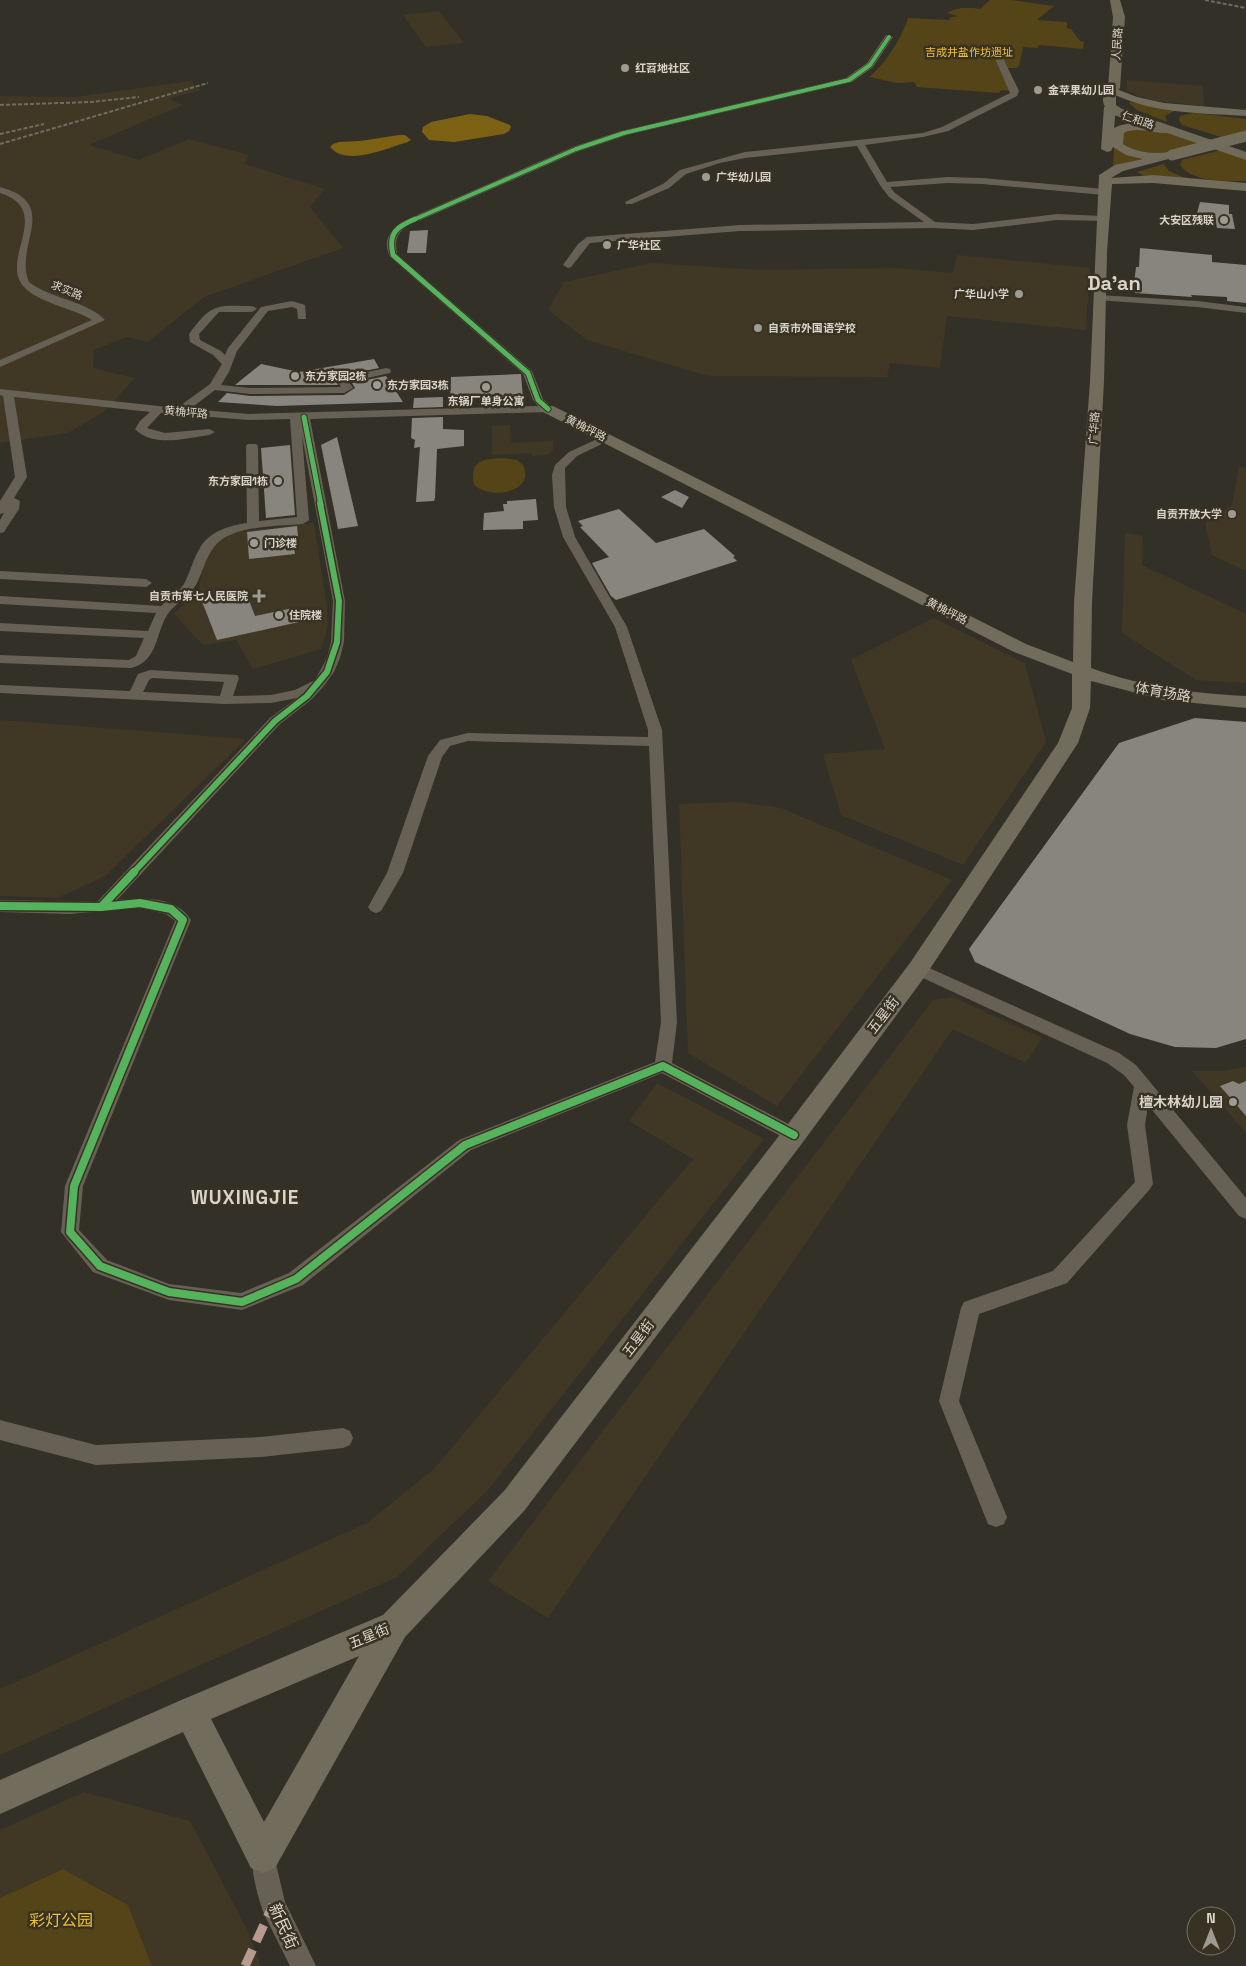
<svg xmlns="http://www.w3.org/2000/svg" width="1246" height="1966" viewBox="0 0 1246 1966" font-family="'Space Grotesk','Noto Sans SC',sans-serif">
	<style>
		.built { fill: #403825 }
		.green { fill: #544418 }
		.water { fill: #7c6114 }
		.building { fill: #88857e }
		.lines { fill: none; stroke-linecap: round; stroke-linejoin: round }
		.minor { fill: #676155; fill-rule: evenodd }
		.secondary { fill: #726c5d; fill-rule: evenodd }
		.primary { fill: #706a59; fill-rule: evenodd }
		.rail { stroke: #6f6c63; stroke-width: 2; stroke-dasharray: 4 2; stroke-linecap: butt }
		.secondary-bridge { stroke: #726c5d; stroke-width: 11 }
		.quiet { stroke: #b69a8f; stroke-width: 9; stroke-dasharray: 18 9; stroke-linecap: butt }
		.cycleway-far3-casing { stroke: #383223; stroke-width: 5 }
		.cycleway-far2-casing { stroke: #383223; stroke-width: 7 }
		.cycleway-far1-casing { stroke: #383223; stroke-width: 9 }
		.cycleway-casing { stroke: #383223; stroke-width: 11 }
		.cycleway-far3 { stroke: #56b35d; stroke-width: 4 }
		.cycleway-far2 { stroke: #56b35d; stroke-width: 5 }
		.cycleway-far1 { stroke: #56b35d; stroke-width: 6 }
		.cycleway { stroke: #56b35d; stroke-width: 8 }
		.poi-dot { fill: #9e9b92; stroke: #383223; stroke-width: 2 }
		.labels { text-anchor: middle; stroke-width: 5; stroke-linejoin: round; paint-order: stroke }
		.far-street-label { font-size: 11px; fill: #d8d4cb; stroke: #383223 }
		.far-park-label { font-size: 11px; fill: #f2c132; stroke: #383223 }
		.far-poi-label { font-size: 11px; font-weight: bold; fill: #d8d4cb; stroke: #383223; text-anchor: start }
		.street-label { font-size: 14px; fill: #d8d4cb; stroke: #383223 }
		.poi-label { font-size: 14px; font-weight: bold; fill: #d8d4cb; stroke: #383223; text-anchor: end }
		.near-park-label { font-size: 16px; fill: #f2c132; stroke: #383223 }
		.near-street-label { font-size: 16px; fill: #d8d4cb; stroke: #383223 }
		.district-label { font-size: 19px; font-weight: bold; letter-spacing: 1px; fill: #d8d4cb; stroke: #383223 }
		.far-town-label { font-size: 20px; font-weight: bold; fill: #d8d4cb; stroke: #383223 }
	</style>
	<rect width="100%" height="100%" fill="#333028"/>
	<path class="built" d="M439,11L464,43L426,47L403,15Z
		M1127,80L1203,86L1204,106L1155,101L1138,96L1127,90Z
		M191,81L200,90L168,99L183,105L89,145L139,160L189,139L249,155L244,164L325,189L310,207L343,248L204,297L148,342L126,337L94,350L93,368L134,378L118,397L102,413L68,433L0,443V96L75,97Z
		M957,255L1090,268L1086,330L947,316L940,368L890,363L887,377L708,376L587,340L548,310L564,282L651,263L759,270L896,268L953,273Z
		M510,425L511,443L553,441V450L547,455L532,456V453L492,455V426Z
		M1239,467L1246,468V571L1212,555L1205,523L1232,505Z
		M314,523L327,608L328,626L321,649L253,669L236,640L203,645L174,614L198,590L208,550L233,532Z
		M1125,533L1143,536L1142,565L1246,614V683L1196,680L1122,633Z
		M934,618L1025,663L1046,742L963,865L841,815L823,754L885,749L851,660Z
		M0,720L246,739L105,876L57,898L0,896Z
		M738,802L781,808L952,880L777,1106L688,1053L679,804Z
		M953,997L1042,1038L1026,1063L953,1029L548,1618L488,1581L933,1000Z
		M1246,1067V1133L1192,1071H1222Z
		M657,1083L764,1139L488,1490L397,1577L0,1755V1689L367,1523L435,1468L693,1159L629,1121Z
		M84,1792L190,1821L247,1929L261,1966H152L128,1905L63,1869L0,1898V1830Z"/>
	<path class="green" d="M990,0H1011L1054,6L1037,20L1067,22V29H1071L1080,41L1084,42L1083,49L1039,45L1038,48L1023,47L1019,66L1016,68H1005L1011,91L1001,90L999,93L917,87L914,82L897,83L869,77C884,66 903,36 908,18L950,20L949,18L958,16L947,13C957,7 968,7 980,9Z
		M1130,102L1136,103L1176,110L1165,116L1167,122L1137,110L1129,103Z
		M1193,113L1246,119V133L1224,138L1182,125L1179,120L1180,116Z
		M1129,130H1158L1199,144C1176,150 1141,162 1122,143L1124,132Z
		M1114,148L1128,154L1148,158L1113,166Z
		M1221,150L1246,159V181C1227,181 1193,183 1180,165L1182,160Z
		M1164,164L1169,171L1188,179L1143,175L1137,172Z
		M504,458L517,460L523,465C535,491 497,498 480,489C474,486 473,483 473,477C472,458 489,459 504,458Z
		M63,1869L128,1905L152,1966H0V1898Z"/>
	<path class="water" d="M470,114L487,116L510,125L511,127L509,131L504,134L454,142L429,140L422,132L423,127L431,122Z
		M399,135H405L411,140L408,142C387,148 347,167 330,147L333,144L339,142L360,141Z"/>
	<path class="building" d="M1200,202L1229,205V214H1232L1235,229L1217,228L1216,223L1198,222L1197,213Z
		M428,230L426,253H407L410,231Z
		M1140,248L1212,255V262L1246,265V303L1227,301V297L1191,295L1192,297L1135,293L1134,284L1136,267H1139Z
		M374,359L379,368L340,376L336,381L338,385H235L261,364L299,372Z
		M521,374L523,398L450,400L451,377Z
		M386,376L403,402L277,406L218,402L227,393L250,396L344,395L355,388L352,383Z
		M443,397V407L413,408L414,398Z
		M443,417V429L464,430V446L437,449L435,498L434,501L416,502L420,447L414,448L415,440L411,438L412,418Z
		M337,437L358,526L338,529L321,445Z
		M290,445L295,515L266,518L261,448Z
		M675,490L689,497L682,508L661,497Z
		M536,499L538,520L523,521V529L483,530L484,513L504,511L503,504H507V501Z
		M619,509L656,543L704,529L735,556L733,557L737,561L616,600L611,596L592,563L609,557L580,527L583,526L578,521Z
		M297,526L298,536L292,537L295,554L249,559L247,532Z
		M245,590L255,616L293,608L299,622L217,640L201,599Z
		M1195,718L1246,722V1039L1216,1048L1175,1047L1130,1034L975,962L969,949L1119,743Z
		M1233,1081L1239,1084L1246,1081V1116L1220,1086Z"/>
	<g class="lines">
		<path class="minor" d="M886,35L893,37L873,67L852,82L627,135L579,151L407,226C396,235 395,240 397,254L532,371L543,399L553,409L548,412L310,419L345,601L344,642L340,658L334,672L323,687L312,699L280,724L117,900C141,897 177,896 191,920L83,1186L79,1230L107,1260L169,1284L241,1293L289,1273L459,1140L655,1062L661,1022L649,746L468,741L450,746L442,757L403,873L381,911L376,913L371,911L368,907L387,873L428,756L440,740L468,733L648,737V730L615,627L563,537L554,507L552,475L555,465L569,452L606,435L610,436L612,438L610,440L577,456L565,468L566,507L575,537L627,627L662,730L677,1022L672,1063L800,1130L803,1135L800,1140L794,1142L788,1140L662,1073L471,1150L303,1285L242,1310L169,1300L93,1272L61,1232L65,1186L175,921L166,914L140,908L70,914L0,912V900L97,902L270,718L297,698L271,703L225,704L0,693V685L130,691L138,674L150,670L237,675L239,678L233,696L271,695L295,690L315,680L327,658L331,642L333,601L302,436L309,520L303,524C279,526 240,526 221,540C207,551 204,569 197,583C190,596 179,601 170,611C155,629 160,661 131,668L0,663V655L129,660L136,656L144,638L0,631V623L148,631L156,613L0,604V596L161,606C169,599 178,593 184,584C190,573 193,559 200,548C208,532 231,525 247,523L246,446L248,444H256L258,446L259,521L297,517L290,419L249,420L161,413L147,428L165,433L209,429L215,432L209,435C187,438 153,448 135,429L140,421L150,412L14,397L27,477L14,498L20,501L19,509L4,532L0,533V520L7,508L4,513L0,514V501L15,477L3,396L0,395V389L177,408L210,384L222,364L213,355L190,342L189,334C207,310 212,304 242,306C248,306 253,305 257,309L252,312H219L199,334L200,340L221,351L225,355L228,348L261,307L292,301L305,305L306,319H298L297,309L292,307L268,311L237,351L229,372L221,385L250,388L341,387L338,382L340,378L386,368L390,369L391,371L390,373L349,382L353,388L344,393L250,394L215,390L190,409L249,414L538,406L533,400L523,374L390,257C383,242 388,232 401,222L573,147L621,131L846,78L867,63ZM152,678L224,682L220,696L143,692L149,680Z
			M995,54L1002,56L1019,91L1017,96L948,131L923,137L865,145L887,182L948,177L982,178L1104,189L1108,192L1104,195L982,184L948,183L890,187L895,193L935,222L973,224L1057,214L1102,216L1107,219L1105,221L1057,220L973,230L933,228L740,231L590,243L571,267L568,268L563,265L578,244L587,237L740,225L924,222L889,197L880,185L857,146L745,158L720,163L686,174L669,188L632,204H626L625,202L663,184L680,170L745,152L923,133L942,127L1010,93L994,56Z
			M0,187C62,204 13,246 29,282C51,299 87,301 105,320L0,367V360L92,320C73,308 38,303 23,286C0,258 54,210 0,193Z
			M1099,295L1197,301L1246,307V313L1197,307L1096,300L1094,298Z
			M0,571L146,579L152,583L146,587L0,579Z
			M918,963L1119,1053L1136,1065L1246,1198V1219L1239,1216L1148,1105L1145,1125L1153,1184L1150,1189L1067,1283L979,1314L959,1401L1007,1517L1004,1524L996,1527L988,1524L939,1401L961,1308L964,1302L1053,1271L1135,1182L1127,1125L1134,1087L1124,1075L1107,1063L912,973L910,969L912,965Z
			M0,1420L96,1445L261,1437L343,1428L350,1431L353,1438L350,1445L343,1448L261,1457L96,1465L0,1440Z
			M263,1844L272,1847L285,1902L316,1966H290L264,1914C258,1898 248,1863 254,1847Z"/>
		<path class="secondary" d="M1119,90L1137,97L1164,103L1246,110V116C1201,113 1157,114 1115,95L1114,93L1115,91Z
			M1110,104L1116,107L1114,128C1127,121 1163,120 1174,130C1164,139 1139,124 1124,133L1123,144C1137,153 1157,155 1172,151L1178,155L1176,157L1123,171L1111,178L1153,175L1246,183V191L1153,183L1112,184L1107,252L1104,381L1092,603L1091,668C1144,687 1190,693 1246,696V708L1163,700L1091,681L1090,708L1078,743L926,975L803,1142L524,1511L405,1637L275,1868L263,1873L251,1868L183,1732L0,1814V1780L179,1701L383,1615L504,1491L785,1128L910,963L1058,743L1072,708V674L1014,652L543,412L540,409L543,406H553L1026,644L1073,662L1074,603L1090,381L1099,175L1115,165L1143,159L1126,155L1113,147L1111,151L1107,152L1101,149L1104,107ZM359,1656L264,1822L211,1719Z"/>
		<path class="primary" d="M1110,0H1120L1125,17L1120,88L1116,93V105L1122,109L1246,152V160L1114,115C1103,108 1099,99 1108,88L1113,17Z"/>
		<path class="rail" d="M1205,0L1246,8
			M0,105L91,102L139,97
			M0,134L44,124
			M0,144L208,83"/>
		<path class="secondary-bridge" d="M1172,155L1246,136"/>
		<path class="quiet" d="M245,1966L273,1905"/>
		<defs>
			<path id="cycleway-far3" d="M413,220L576,149L624,133L849,80L870,65L889,37"/>
			<path id="cycleway-far2" d="M415,219C396,227 388,233 393,255L528,373L538,400L548,409
				M304,417L321,505"/>
			<path id="cycleway-far1" d="M133,873L275,721L307,696L327,672L337,642L339,601L320,503"/>
			<path id="cycleway" d="M0,906L101,907L134,872
				M101,907L140,903L171,909L183,920L74,1186L70,1232L100,1266L169,1292L242,1302L296,1279L465,1145L663,1066L794,1135"/>
		</defs>
		<use href="#cycleway-far3" class="cycleway-far3-casing"/>
		<use href="#cycleway-far2" class="cycleway-far2-casing"/>
		<use href="#cycleway-far1" class="cycleway-far1-casing"/>
		<use href="#cycleway" class="cycleway-casing"/>
		<use href="#cycleway-far3" class="cycleway-far3"/>
		<use href="#cycleway-far2" class="cycleway-far2"/>
		<use href="#cycleway-far1" class="cycleway-far1"/>
		<use href="#cycleway" class="cycleway"/>
	</g>
	<g class="poi-dot">
		<circle cx="625" cy="68" r="5"/>
		<circle cx="1038" cy="90" r="5"/>
		<circle cx="706" cy="177" r="5"/>
		<circle cx="1224" cy="220" r="5"/>
		<circle cx="607" cy="245" r="5"/>
		<circle cx="1019" cy="294" r="5"/>
		<circle cx="758" cy="328" r="5"/>
		<circle cx="295" cy="376" r="5"/>
		<circle cx="377" cy="385" r="5"/>
		<circle cx="486" cy="387" r="5"/>
		<circle cx="278" cy="481" r="5"/>
		<circle cx="1232" cy="514" r="5"/>
		<circle cx="254" cy="543" r="5"/>
		<path d="M256.5 588.5h5v5h5v5h-5v5h-5v-5h-5v-5h5z"/>
		<circle cx="279" cy="615" r="5"/>
		<circle cx="1233" cy="1102" r="5"/>
	</g>
	<g class="labels">
		<g class="far-street-label">
			<text transform="translate(1117 44) rotate(-86)" y="4">人民路</text>
			<text transform="translate(1138 120) rotate(19)" y="4">仁和路</text>
			<text transform="translate(67 290) rotate(22)" y="4">求实路</text>
			<text transform="translate(186 412) rotate(5)" y="4">黄桷坪路</text>
			<text transform="translate(586 428) rotate(27)" y="4">黄桷坪路</text>
			<text transform="translate(1094 428) rotate(-86)" y="4">广华路</text>
			<text transform="translate(947 611) rotate(27)" y="4">黄桷坪路</text>
		</g>
		<g class="far-park-label">
			<text x="969" y="56">吉成井盐作坊遗址</text>
		</g>
		<g class="far-poi-label">
			<text x="635" y="72">红苕地社区</text>
			<text x="1048" y="94">金苹果幼儿园</text>
			<text x="716" y="181">广华幼儿园</text>
			<text x="1214" y="224" text-anchor="end">大安区残联</text>
			<text x="617" y="249">广华社区</text>
			<text x="1009" y="298" text-anchor="end">广华山小学</text>
			<text x="768" y="332">自贡市外国语学校</text>
			<text x="305" y="380">东方家园2栋</text>
			<text x="387" y="389">东方家园3栋</text>
			<text x="486" y="405" text-anchor="middle">东锅厂单身公寓</text>
			<text x="268" y="485" text-anchor="end">东方家园1栋</text>
			<text x="1222" y="518" text-anchor="end">自贡开放大学</text>
			<text x="264" y="547">门诊楼</text>
			<text x="248" y="600" text-anchor="end">自贡市第七人民医院</text>
			<text x="289" y="619">住院楼</text>
		</g>
		<g class="street-label">
			<text transform="translate(1163 692) rotate(10)" y="5">体育场路</text>
			<text transform="translate(883 1015) rotate(-53)" y="5">五星街</text>
			<text transform="translate(638 1338) rotate(-53)" y="5">五星街</text>
			<text transform="translate(369 1636) rotate(-23)" y="5">五星街</text>
		</g>
		<g class="poi-label">
			<text x="1223" y="1107">檀木林幼儿园</text>
		</g>
		<g class="near-park-label">
			<text x="61" y="1926">彩灯公园</text>
		</g>
		<g class="near-street-label">
			<text transform="translate(284 1926) rotate(66)" y="6">新民街</text>
		</g>
		<g class="district-label">
			<text x="245" y="1204">WUXINGJIE</text>
		</g>
		<g class="far-town-label">
			<text x="1114" y="290">Da'an</text>
		</g>
	</g>
	<g transform="translate(1211 1931)"><circle r="24" fill="#383223" stroke="#787366"/>
	<path d="M0-4L9 19L0 12L-9 19Z" fill="#9e9b92"/>
	<text y="-8" font-size="14" font-weight="bold" text-anchor="middle" fill="#d8d4cb">N</text>
	</g>
</svg>
